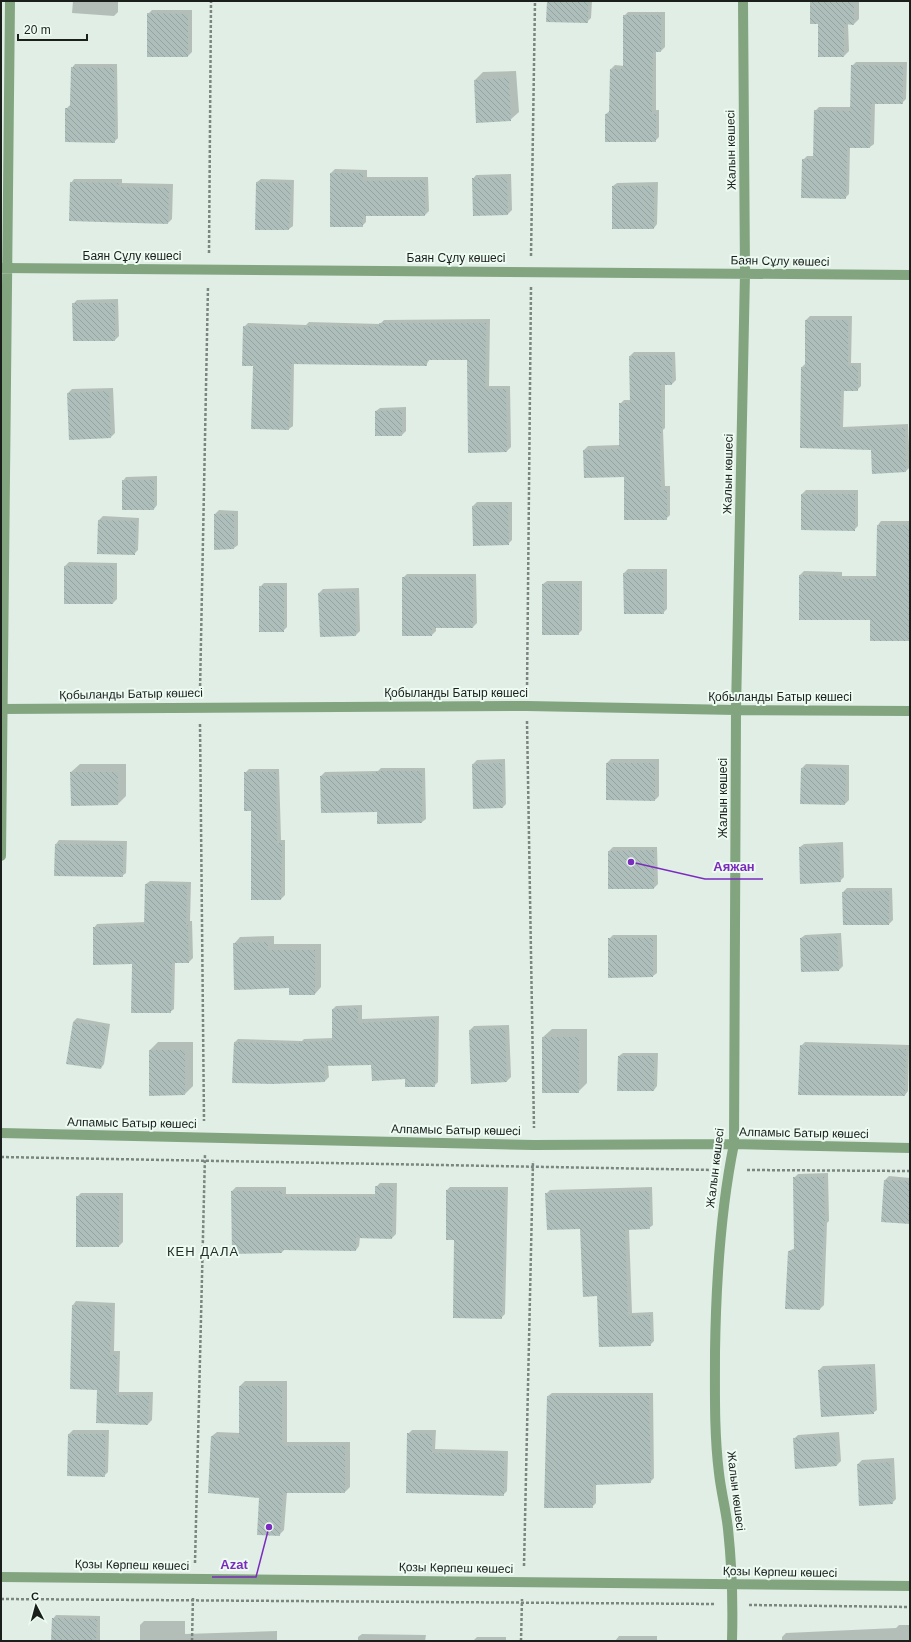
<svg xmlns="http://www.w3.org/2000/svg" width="911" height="1642" viewBox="0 0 911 1642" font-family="Helvetica,sans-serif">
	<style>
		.shadow { fill: #0003 }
		.building { fill: url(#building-back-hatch) }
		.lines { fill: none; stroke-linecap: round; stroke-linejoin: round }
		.path { stroke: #7c8680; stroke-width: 2.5; stroke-dasharray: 3 2; stroke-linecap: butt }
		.minor { stroke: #82a47f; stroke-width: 10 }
		.labels { text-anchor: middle; stroke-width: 4; stroke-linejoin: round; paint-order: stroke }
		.street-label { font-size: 12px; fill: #1a1f1c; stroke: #edfbf3 }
		.neighbourhood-label { font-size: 13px; letter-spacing: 1px; fill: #232e28; stroke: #edfbf3 }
		.leader { fill: none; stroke: #7b2cbf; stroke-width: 1.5 }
		.callout-dot { fill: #7b2cbf; stroke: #edfbf3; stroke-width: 1.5 }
		.callout-label { font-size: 13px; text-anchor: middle; font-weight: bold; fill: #7b2cbf; stroke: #edfbf3; stroke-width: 4; stroke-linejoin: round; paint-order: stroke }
	</style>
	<defs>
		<pattern id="building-back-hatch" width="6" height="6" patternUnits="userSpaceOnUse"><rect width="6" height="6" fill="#aebfbb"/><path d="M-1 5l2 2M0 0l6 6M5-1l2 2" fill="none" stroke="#95a4a0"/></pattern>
	</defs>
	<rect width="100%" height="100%" fill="#e0eee6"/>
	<path class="shadow" d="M73,1H118V12L114,16L72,13Z
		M548,1H592L591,18L587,22Z
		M811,1H859V19L854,24H848L849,51L844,56L818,23Z
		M152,10H192V52L188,56L148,14Z
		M628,12H665V47L661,51H656V110H659V137L655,141L606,114L611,110V69L615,65L624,66V16Z
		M856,62H907L906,99L902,103H875L874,144L870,147H850L849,194L845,198L803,160L807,156H814L815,111L819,107H851L852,66Z
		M75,64H117L118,138L114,142L66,109L70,105L72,68Z
		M516,71L519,112L510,120L475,80L483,72Z
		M335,169L367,170V177H428L429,211L425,215H366V222L362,226L331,173Z
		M511,174L512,210L508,214L473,179L476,175Z
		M74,179H122V183L173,184L172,219L168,223L71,183Z
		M261,179L294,180L293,226L289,229L257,182Z
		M658,182L657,224L654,228L613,186L617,183Z
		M118,299L119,336L115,340L73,304L77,300Z
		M810,316H852L851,363H861V386L857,390H844L843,427L908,424L910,467L906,471L872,449L801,447L802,367L806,363V320Z
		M490,319L489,386H510L511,447L507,451L468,359H430L426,365L294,363L293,426L289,429L254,365L244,327L248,323L306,325L309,322L380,324L384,320Z
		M634,352H675L676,380L672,384H665V428L663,430L665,486H670V515L666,519L625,476L585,477L584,450L588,446L620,445V404L624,400H631L630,356Z
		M113,388L115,433L111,437L68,393L72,389Z
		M406,407V431L402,435H376V411L380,408Z
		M157,476V505L154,509L123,481L126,477Z
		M806,490H858V526L854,530L802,494Z
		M477,502H512V540L508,544L473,506Z
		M219,510L238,511V545L234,548L215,514Z
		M103,516L139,518L138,550L134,554L99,520Z
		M881,521H910V640L871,619H800V575L804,571L842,572V576H877L878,525Z
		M69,562L117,563V599L113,603L65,566Z
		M628,569H667V609L663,613L624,573Z
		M407,574H476L477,623L473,627H436V631L432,635H403V578Z
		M547,581H582V630L578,634L543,584Z
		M264,583H287V627L283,631L260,587Z
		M359,588L360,631L356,635L321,636L319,593L323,589Z
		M505,759L506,804L503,807L473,764L477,760Z
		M611,759H659V796L655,800L607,763Z
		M80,764H126V796L118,804L71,772Z
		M806,764L849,765V800L845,804L802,768Z
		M381,768H425L426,819L422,822L378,811L321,776L325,772L378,771Z
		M249,769H279L281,840H285V895L281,899L252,810L245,773Z
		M59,840L127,841L126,873L122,876L56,844Z
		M843,842L844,877L840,881L800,847L804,844Z
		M613,847H657L658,884L654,888L609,851Z
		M150,881L191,882L190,921H192L193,958L189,962H175L174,1009L170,1012L133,963L94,928L97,924L145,922L146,884Z
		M847,888H892L893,920L889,924L843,892Z
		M841,933L843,966L839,970L801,938L805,935Z
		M613,935H657V973L653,976L609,939Z
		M274,936V944H321V987L315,994L290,987L234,944L240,937Z
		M362,1005V1019L439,1016L438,1082L434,1086L406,1078L372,1064L328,1065L329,1077L325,1081L234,1043L238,1039L302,1041L304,1039L333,1038V1009L336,1006Z
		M77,1018L110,1024L104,1064L101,1068L73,1022Z
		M509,1025L511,1077L507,1081L470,1030L474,1026Z
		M552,1029H587V1083L578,1092L543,1037Z
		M158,1042H193V1086L185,1094L150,1050Z
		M805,1042L909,1045L908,1091L905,1095L799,1094L801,1046Z
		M623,1053H658L657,1086L654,1090L619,1056Z
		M828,1173L829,1221L827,1223L824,1305L820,1309L789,1251L795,1248L794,1178L798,1174Z
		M889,1176L910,1178V1223L882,1221L885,1180Z
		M380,1183H397L396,1234L392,1238L360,1237L359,1246L356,1250L285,1249L282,1252L233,1253L232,1191L236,1187H286V1194H376V1187Z
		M450,1187H508L505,1314L501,1318L455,1239L447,1190Z
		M652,1187L653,1225L649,1228L629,1229L632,1313L653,1312L654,1341L650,1345L598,1295L581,1228L546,1194L550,1190Z
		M81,1193H123V1242L119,1246L77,1197Z
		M76,1301L115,1303L114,1351H120L119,1392H153L152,1420L148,1424L97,1422L98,1389L73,1305Z
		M875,1364L877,1410L873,1413L819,1370L823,1366Z
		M245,1381H287V1442H350V1487L345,1492H287L284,1530L279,1535L260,1497L212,1436L217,1432L240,1433V1386Z
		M552,1393H653L654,1478L650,1482L596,1484V1503L592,1507L548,1396Z
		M73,1430H109L108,1472L104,1476L69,1434Z
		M412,1430H436L435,1449L508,1451L507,1491L503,1495L407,1492L408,1434Z
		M839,1432L841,1461L837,1465L794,1439L798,1435Z
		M894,1458L896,1499L892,1503L858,1464L862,1460Z
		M56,1615L100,1616V1641H52L53,1619Z
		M144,1621H185V1634L277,1631V1641H140V1625Z
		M899,1625H910V1641H782V1637L786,1633L896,1628Z
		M362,1634L426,1635L425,1641H358V1637Z
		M619,1636H657V1641H615Z
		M477,1637H506V1641H473Z"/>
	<path class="building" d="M547,1H588V23L546,22Z
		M810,1H854V25L844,24V57H818V24H810Z
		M147,13L188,14V57H147Z
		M623,15H661V52H653L652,114H656V142H605V114H609L610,69H623Z
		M851,65L903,66V104H871L870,148H847L846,199L801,198L802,159H813L814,110L850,111Z
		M71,67L114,68L115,143L65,142V108H70Z
		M509,78L511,121L476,123L474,80Z
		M330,173H363V181L425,180V216H363V227H330Z
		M507,177L508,215L473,216L472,178Z
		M70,182L119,183L118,187L169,188L168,224L69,221Z
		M256,182L291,183L289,230H255Z
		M612,186H654V229H612Z
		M72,303H115V341H73Z
		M805,320H848V366H858V391H841L840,430L905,428L906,472L872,474L871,450L800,448L801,367H805Z
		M379,323H486L485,389H506L507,452L468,453L467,360H427V366L291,364L289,430L251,429L253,366H242L243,326L304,329V326L379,327Z
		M672,355V385H661L662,433H660L661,490H667V520H624V477L584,478L583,450L619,449V403H630L629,356Z
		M109,391L111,438L69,440L67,393Z
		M402,410V436H375V411Z
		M122,480H154V510H122Z
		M801,494H855V531L801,530Z
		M508,505L509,545L473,546L472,506Z
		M214,514H234V549L214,550Z
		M98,520L136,521L135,555L97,554Z
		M877,525H910V641H870V620H799V575H839L838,579H876Z
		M64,566H114L113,604H64Z
		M663,572L664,614H624L623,573Z
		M402,577H473V628H432V636H402Z
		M542,584H579V635H542Z
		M259,586H284V632H259Z
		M355,592L356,636L320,637L318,593Z
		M502,763L503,808L473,809L472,764Z
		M606,763H655V801L606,800Z
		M801,768H846L845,805L800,804Z
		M376,771H422V823L377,824V812L321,813L320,776L376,774Z
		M70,772H118V805L71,806Z
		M244,772H276L277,843H282L281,900H251V811H244Z
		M55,844L123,845V877L54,876Z
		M839,846L841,882L800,884L799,847Z
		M654,850V889H608V851Z
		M145,884L187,885L186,925H188L189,963H172L171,1013H131L132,964L93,965V927L144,926Z
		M889,891V925H843L842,892Z
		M837,936L839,971L801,972L800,938Z
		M608,938H653V977L608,978Z
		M268,942V950H315V995H289V988L234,990L233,943Z
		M358,1008V1023L435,1019V1087H405V1079L372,1081L371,1065L324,1066L325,1082L272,1084L232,1083L234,1042L299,1044V1042L332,1041V1009Z
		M73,1022L107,1027L101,1069L66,1064Z
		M505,1028L507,1082L471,1084L469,1030Z
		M542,1037H579V1093H542Z
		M800,1045L906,1049L905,1096L798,1095Z
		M149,1050H185V1095L149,1096Z
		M618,1056H654V1091H617Z
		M793,1177H824L825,1226H824L820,1310L785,1309L788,1251H794Z
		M884,1180L910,1181V1224L881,1222Z
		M375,1186L393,1187L392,1239L356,1238V1251L282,1250V1253L232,1254L231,1191H282V1197H375Z
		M446,1190H505L502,1319L453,1318L454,1240H446Z
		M649,1191L650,1229L625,1230L628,1316L650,1315L651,1346L599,1347L597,1296L583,1297L580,1229L547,1230L545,1193Z
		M76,1196H119V1247H76Z
		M72,1305L112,1306L110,1355H117L116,1395L149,1396L148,1425L96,1423L97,1390L70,1389Z
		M871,1367L874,1414L821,1417L818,1370Z
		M239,1386H282V1446H345V1493H283L280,1536L257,1535L259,1498L208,1493L211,1436L239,1438Z
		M547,1396H649L651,1483L593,1485V1508H544Z
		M407,1433L432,1434V1453L504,1454V1496L406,1493Z
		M68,1434H105V1477L67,1476Z
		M835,1436L837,1466L795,1469L793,1438Z
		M890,1462L893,1504L859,1506L857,1464Z
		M52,1618L97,1619L96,1641H51Z"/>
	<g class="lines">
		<path class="path" d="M209,253L211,1
			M531,256L535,1
			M527,690L531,287
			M200,691L208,286
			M527,721L534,1128
			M200,724L204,1121
			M1,1157L714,1170
			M747,1170L910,1171
			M195,1563L205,1154
			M524,1566L533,1161
			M1,1599L716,1604
			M749,1605L910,1607
			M192,1641L193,1596
			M521,1641L522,1599"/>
		<path class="minor" d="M1,268L910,275
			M1,709L527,706L736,710L910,711
			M1,856L10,1
			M1,1133L534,1145L734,1144L910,1148
			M1,1577L910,1586
			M732,1641C733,1604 732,1566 728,1529C726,1510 721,1492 719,1473C714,1433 715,1392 715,1352C716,1282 720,1212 734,1144L736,710L745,273L743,1"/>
	</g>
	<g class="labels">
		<g class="street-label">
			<text transform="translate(731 150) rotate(-91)" y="4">Жалын көшесі</text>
			<text x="132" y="260">Баян Сұлу көшесі</text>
			<text x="456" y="262">Баян Сұлу көшесі</text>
			<text transform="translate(780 261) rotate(1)" y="4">Баян Сұлу көшесі</text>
			<text transform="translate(728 474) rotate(-89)" y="4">Жалын көшесі</text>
			<text x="456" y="697">Қобыланды Батыр көшесі</text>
			<text transform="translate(131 694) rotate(-1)" y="4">Қобыланды Батыр көшесі</text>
			<text x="780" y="701">Қобыланды Батыр көшесі</text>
			<text transform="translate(723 798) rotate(-90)" y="4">Жалын көшесі</text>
			<text transform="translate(132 1123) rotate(1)" y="4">Алпамыс Батыр көшесі</text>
			<text transform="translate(456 1130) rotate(1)" y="4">Алпамыс Батыр көшесі</text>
			<text transform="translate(804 1133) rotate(1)" y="4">Алпамыс Батыр көшесі</text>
			<text transform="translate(715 1168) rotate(-83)" y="4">Жалын көшесі</text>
			<text transform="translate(736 1491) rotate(83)" y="4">Жалын көшесі</text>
			<text transform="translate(132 1565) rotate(1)" y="4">Қозы Көрпеш көшесі</text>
			<text transform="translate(456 1568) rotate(1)" y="4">Қозы Көрпеш көшесі</text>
			<text transform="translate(780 1572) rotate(1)" y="4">Қозы Көрпеш көшесі</text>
		</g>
		<g class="neighbourhood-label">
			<text x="203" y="1256">КЕН ДАЛА</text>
		</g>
	</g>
	<path class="leader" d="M631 862L705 879H763M269 1527L256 1577H212"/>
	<g class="callout-dot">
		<circle cx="631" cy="862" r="4"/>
		<circle cx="269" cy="1527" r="4"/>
	</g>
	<g class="callout-label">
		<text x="734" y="871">Аяжан</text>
		<text x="234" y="1569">Azat</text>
	</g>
	<rect width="911" height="1642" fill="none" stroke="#1a1f1c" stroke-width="4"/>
	<g transform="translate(36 1606) rotate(354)" stroke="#edfbf3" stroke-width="3" paint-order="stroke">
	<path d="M0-3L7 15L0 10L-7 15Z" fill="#1a1f1c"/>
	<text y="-6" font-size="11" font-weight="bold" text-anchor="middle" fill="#1a1f1c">С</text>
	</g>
	<path d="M18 34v6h69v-6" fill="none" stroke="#1a1f1c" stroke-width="2"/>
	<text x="24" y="34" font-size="12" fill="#1a1f1c" stroke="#edfbf3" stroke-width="3" paint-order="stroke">20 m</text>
</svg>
